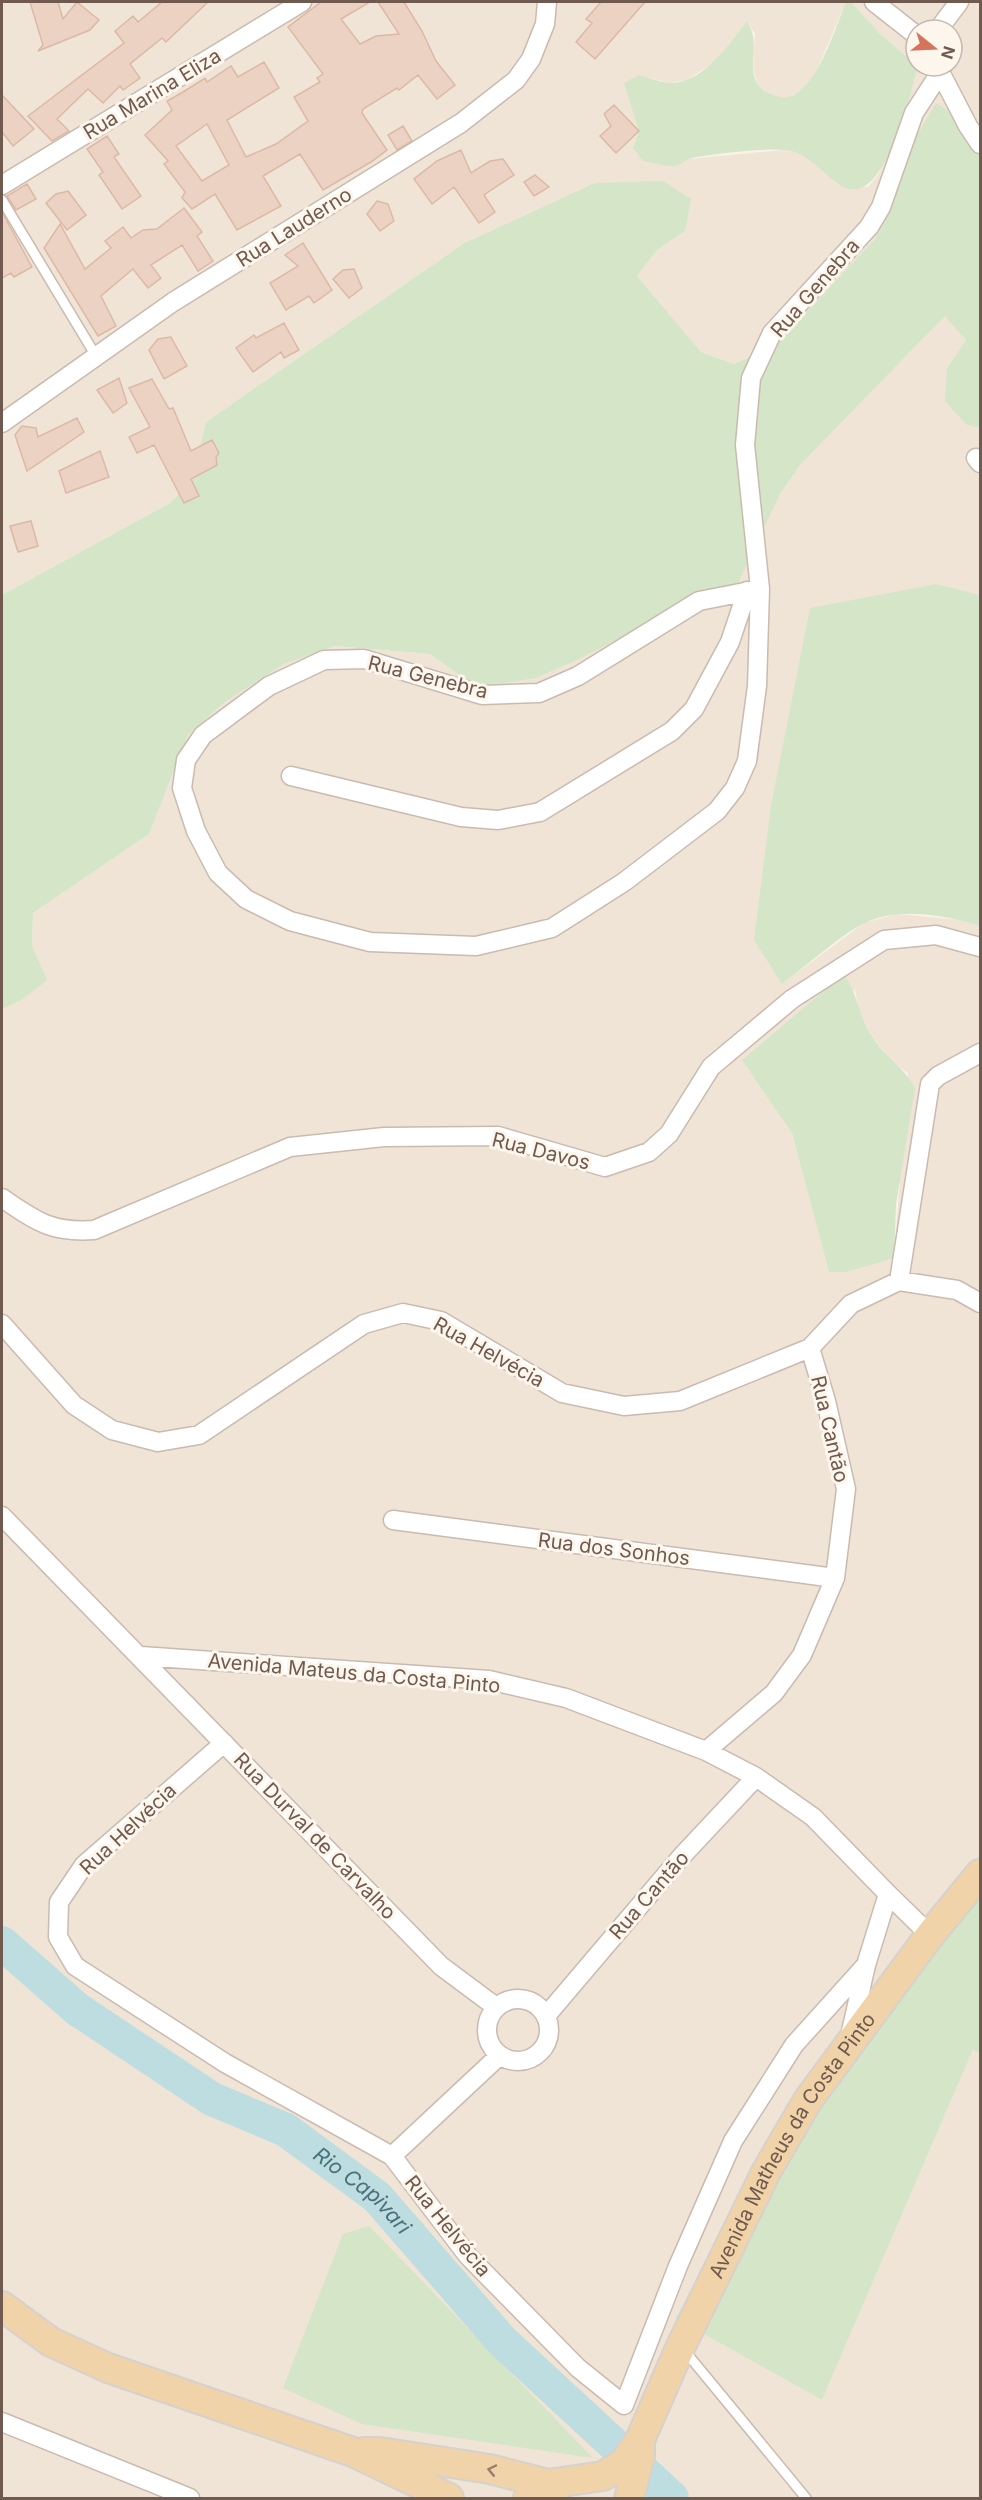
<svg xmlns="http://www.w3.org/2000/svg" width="982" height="2500" viewBox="0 0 982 2500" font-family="Inter,sans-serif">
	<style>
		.residential { fill: #f0e4d7; fill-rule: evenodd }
		.green { fill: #d4e5c8 }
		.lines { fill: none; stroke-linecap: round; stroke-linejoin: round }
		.river { stroke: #bedde1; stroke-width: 34 }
		.building { fill: #ebd2c2; stroke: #dcb9a5; stroke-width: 1.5; fill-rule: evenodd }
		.service-casing { stroke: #cabaaf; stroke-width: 12 }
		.minor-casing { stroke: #cabaaf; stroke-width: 21 }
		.primary-casing { stroke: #d7d1ce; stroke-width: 32 }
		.service { stroke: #fff; stroke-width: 9 }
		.minor { stroke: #fff; stroke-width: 18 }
		.primary { stroke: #f0d3a8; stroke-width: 28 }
		.oneway { stroke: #967e6a }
		.labels { text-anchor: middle; stroke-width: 6; stroke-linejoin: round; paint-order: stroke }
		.street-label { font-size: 20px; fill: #705a4f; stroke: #fdf6ed }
		.water-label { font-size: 21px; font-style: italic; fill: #48737a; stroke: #fdf6ed }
	</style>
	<rect width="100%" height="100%" fill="#f9f2e7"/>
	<path class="residential" d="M2,2H846L813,79L802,91L786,98L769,95L757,83L753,68L755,34L747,21L716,61L687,80L670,83L639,75L635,114L639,131L633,148L675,166L689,159L783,150L800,153L814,162L838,184L868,187L878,175L899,132L918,66H952V30H916V64L880,34L851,2H980V149L892,205L875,239L773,347L734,364L701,352L637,276L657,250L685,231L463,244L206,422L192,481L170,503L2,595Z
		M946,315L966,340L947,368L967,425L980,428V595L937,584L782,984L864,923L897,914L962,920L980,926V1854L675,2318L822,2400L973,2048L980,2053V2498H2V1009L22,1000L46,980L32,946L33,913L149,834L188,735L225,702L284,664L335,646L430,654L473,685L506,683L536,678L573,662L635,631L676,603L737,586L780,494L800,465ZM855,989L858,1007L872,1037L894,1063L908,1073L894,1258L829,1272L792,1133Z"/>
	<path class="green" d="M846,2H851L880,34L918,66C910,94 883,219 837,183C819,170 807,151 783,150C763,148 712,154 692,158C686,159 681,165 675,166C666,167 652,162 643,161L633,148L639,131L624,83L639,75C649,77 661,83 671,83C705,82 728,45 747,21C762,46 746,63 757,83C762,91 771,95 780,97C813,104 836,26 846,2Z
		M936,103L962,119L980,149V428L967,425L945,401L947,368L966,340L945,316L800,465L780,494L737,586L676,603L635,631L573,662L536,678L506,683L473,685L430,654L335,646L284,664L225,702L188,735L149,834L33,913L32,946L47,980L22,1000L2,1009V595L170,503L192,481L206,422L463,244L595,183L663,181L691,199L685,231L657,250L637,276L701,352L734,364L773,347L875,239L892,205L916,137Z
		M937,584L980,595V926C946,915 897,906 863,924C839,936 805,967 782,984L754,940L771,806L810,608Z
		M844,974C858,995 859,1017 873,1038C885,1057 905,1068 915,1088L896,1204L894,1258L846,1272H829L792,1133L742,1060Z
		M980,1854V2053L973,2049L822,2400L675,2318Z
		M369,2226L593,2458L362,2424L283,2388L343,2234Z"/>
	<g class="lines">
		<path class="river" id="s1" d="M2,1943L77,2009L212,2099L286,2130L377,2197L502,2341L672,2498"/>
	</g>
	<path class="building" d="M30,2H58L63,19L77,2L99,20L90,30L38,51L43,45Z
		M162,2H208L166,42L162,38L130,64L140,78L123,90L120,86L103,103L88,89L57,119L69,131L52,141L28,116L124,43L115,31L133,16L138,22Z
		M321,2H370L341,19L360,44L376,36L399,34L378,2H404L422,31L436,61L455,85L437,99L418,75L399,90L397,88L363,109L362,113L387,150L371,162L323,190L300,154L263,176L281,206L237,230L215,194L192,209L182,198L185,192L164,164L168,161L145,135L172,110L167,101L183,92L205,78L207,82L231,66L238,77L264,62L279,88L227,120L246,157L276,144L308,121L294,97L320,82L317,78L323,74L288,27ZM207,124L229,165L202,181L176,146Z
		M601,2H645L595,59L576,42L592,23L586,19Z
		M2,95L34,129L13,146L2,132Z
		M614,105L639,131L616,153L600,136L611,126L604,114Z
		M403,126L412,141L397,150L388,135Z
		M107,136L119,154L114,157L141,196L122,209L99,175L103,172L87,149Z
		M461,150L471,173L490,161L503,159L514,175L484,195L495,212L479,223L454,187L432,204L414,179L437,161Z
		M535,175L549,187L534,196L524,182Z
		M27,184L36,199L16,210L7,196Z
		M68,191L86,215L67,230L46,203L56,194Z
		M377,201L388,204L394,221L380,231L367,214Z
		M184,208L202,232L197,236L213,261L198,271L182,245L151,265L161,278L148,288L133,269L101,296L116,326L98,336L44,248L60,224L85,269L111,248L105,241L123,227L131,238L143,230L157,229Z
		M2,212L32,267L14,277L11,273L2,278Z
		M303,243L332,290L314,303L309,296L286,310L270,283L298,266L285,255Z
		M354,269L362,288L349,298L333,279L343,270Z
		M284,323L299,350L284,358L281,352L253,372L236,348L254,335L256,338Z
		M171,337L187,366L164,379L149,350L158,339Z
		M119,378L127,403L113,413L97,390Z
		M152,379L169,409L173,408L191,451L212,440L219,453L216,457L217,465L191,479L199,496L184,503L154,445L137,453L129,437L150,427L129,388Z
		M77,418L84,432L27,471L15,435L22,426L36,428L38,437Z
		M100,451L109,477L66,493L59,471Z
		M31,521L38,546L18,552L10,526Z"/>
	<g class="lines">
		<defs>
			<path id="service" d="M2,200L96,356
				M684,2350L806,2498"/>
			<path id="minor" d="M874,2L916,35
				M938,30L959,2
				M937,66L968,126L980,144
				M2,185L302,2
				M2,423L173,302L461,123L516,80L531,59L545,24L547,2
				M976,458L980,463
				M760,589L699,601L578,676L539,693L482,695L364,659L324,660L269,686L203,735L186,760L182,788L196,831L218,873L246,899L290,921L370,942L476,946L552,928L624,882L717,811L735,788L747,761L757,686L760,589L745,445L751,378L772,333L869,227L881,207L914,113L940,73
				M291,776L461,817L498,820L540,812L672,731L694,709L730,642L747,591
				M2,1198C36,1221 51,1233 94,1230L290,1147L384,1137L498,1136L605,1167L649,1152L669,1134L711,1067L792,999L884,940L936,935L980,947
				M899,1281L930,1084L938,1076L980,1053
				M2,1324L74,1405L112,1430L158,1442L199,1435L364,1324L403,1313L441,1321L562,1393L624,1406L680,1401L810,1348L851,1304L899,1281L957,1290L980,1303
				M2,1516L441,1966L496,2007
				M393,1520L835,1578
				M141,1656L489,1680L566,1698L706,1751L756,1777L813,1817L888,1894L866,1965L850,2036
				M224,1743L84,1865L59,1902L58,1937L75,1966L225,2063L392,2156L468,2256L578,2368L624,2405L678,2266L733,2141L794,2045L866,1965
				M706,1751L774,1693L802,1655L835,1578L846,1489L826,1401L810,1348
				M888,1894L930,1935
				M487 2030a31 31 0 1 1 62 0a31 31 0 1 1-62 0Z
				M546,2016L681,1857L756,1777
				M392,2156L499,2056
				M2,2422L190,2498"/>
			<g id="primary">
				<path d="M2,2306L51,2342L108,2368L353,2452L449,2498"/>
				<path d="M364,2452H380L490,2469L548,2484L556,2489"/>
				<path id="s2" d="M528,2498L548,2484L603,2476L625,2462L640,2440L681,2346L766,2172L808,2100L930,1935L980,1874"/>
				<path d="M629,2498L640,2456V2442"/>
			</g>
		</defs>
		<use href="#service" class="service-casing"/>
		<use href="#minor" class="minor-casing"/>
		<use href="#primary" class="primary-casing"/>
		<use href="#service" class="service"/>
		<use href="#minor" class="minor"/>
		<use href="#primary" class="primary"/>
	</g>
	<defs><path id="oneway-chevron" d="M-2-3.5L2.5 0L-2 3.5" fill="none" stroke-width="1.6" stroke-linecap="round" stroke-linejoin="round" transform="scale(1.5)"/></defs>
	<use class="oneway" href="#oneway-chevron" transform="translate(492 2470) rotate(-168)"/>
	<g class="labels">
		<g class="street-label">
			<text transform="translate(152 94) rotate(-31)" y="7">Rua Marina Eliza</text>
			<text transform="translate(294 227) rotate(-32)" y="7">Rua Lauderno</text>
			<text transform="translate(815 288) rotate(-49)" y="7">Rua Genebra</text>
			<text transform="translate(428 677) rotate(14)" y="7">Rua Genebra</text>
			<text transform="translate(541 1151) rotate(14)" y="7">Rua Davos</text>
			<text transform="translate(489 1352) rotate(29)" y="7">Rua Helvécia</text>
			<text transform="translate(830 1429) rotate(77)" y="7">Rua Cantão</text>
			<text transform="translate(614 1549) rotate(7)" y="7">Rua dos Sonhos</text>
			<text transform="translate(354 1673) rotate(5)" y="7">Avenida Mateus da Costa Pinto</text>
			<text transform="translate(128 1829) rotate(-43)" y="7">Rua Helvécia</text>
			<text transform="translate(315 1836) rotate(46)" y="7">Rua Durval de Carvalho</text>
			<text transform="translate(649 1895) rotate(-49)" y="7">Rua Cantão</text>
			<text dy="7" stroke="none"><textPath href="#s2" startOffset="465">Avenida Matheus da Costa Pinto</textPath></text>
			<text transform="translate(448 2226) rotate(51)" y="7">Rua Helvécia</text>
		</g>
		<g class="water-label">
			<text dy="7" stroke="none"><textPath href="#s1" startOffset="440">Rio Capivari</textPath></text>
		</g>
	</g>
	<rect width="982" height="2500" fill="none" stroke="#705a4f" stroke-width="6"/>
	<g transform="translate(934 48) rotate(108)"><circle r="28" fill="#fdf6ed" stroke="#c5b8ae" stroke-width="1.5"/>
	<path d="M0-4.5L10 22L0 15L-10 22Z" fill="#d4745c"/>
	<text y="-9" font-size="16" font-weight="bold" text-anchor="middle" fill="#705a4f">N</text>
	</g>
</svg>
